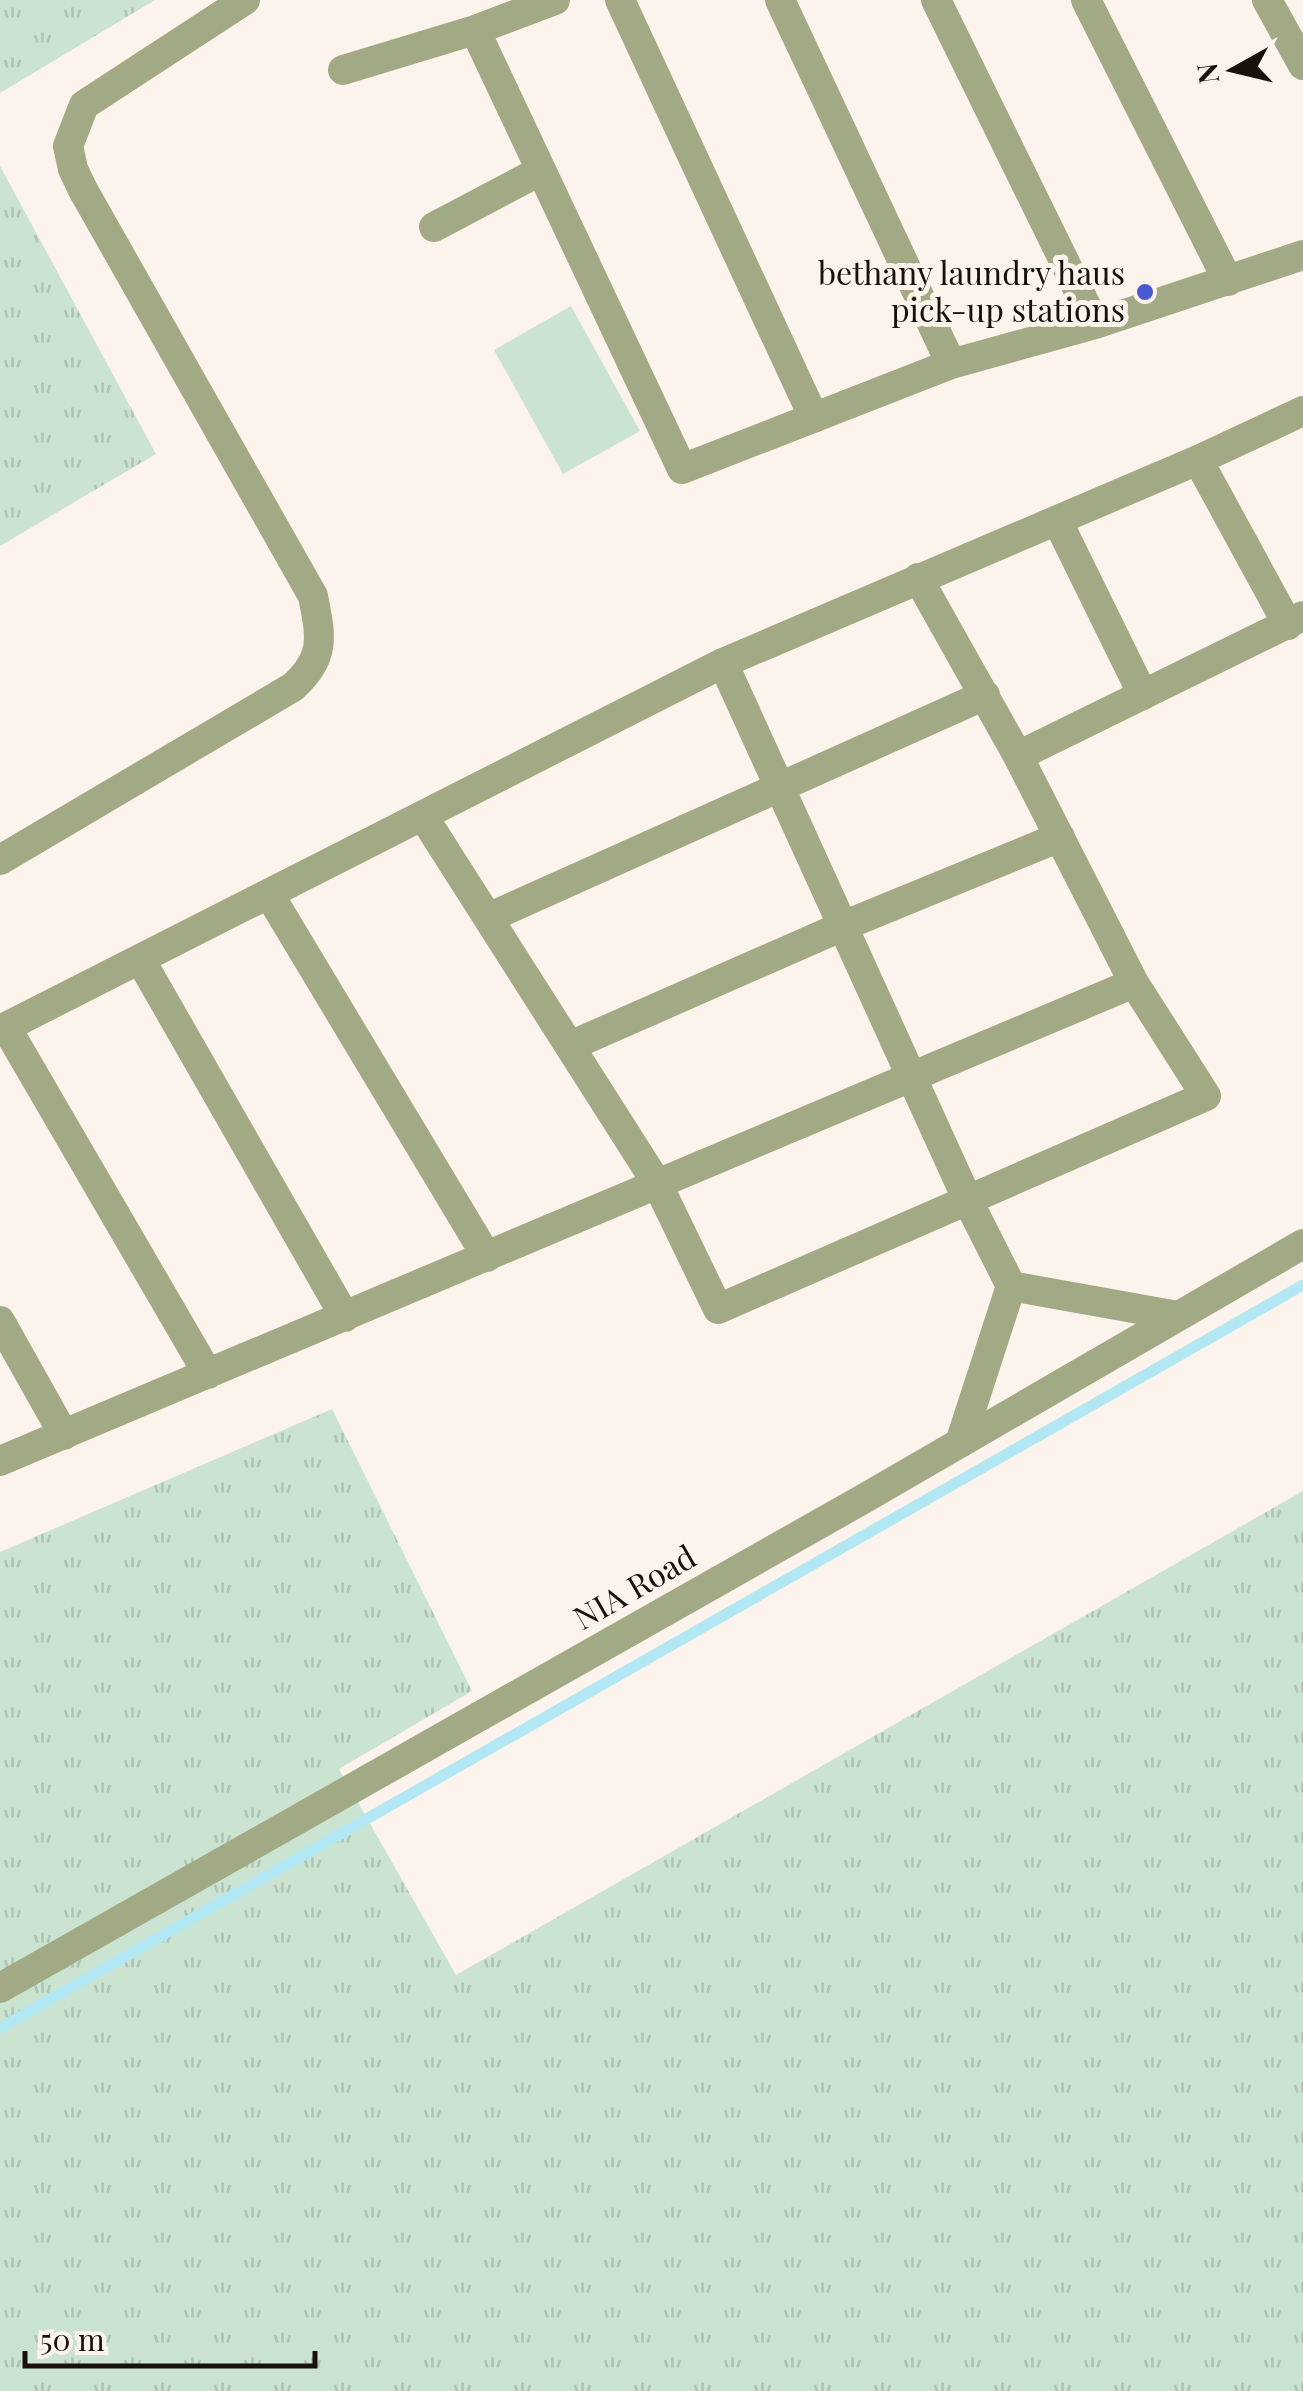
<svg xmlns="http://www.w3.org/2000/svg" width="1303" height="2391" viewBox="0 0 1303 2391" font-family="'Playfair Display',serif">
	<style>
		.grass { fill: url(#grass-tufts) }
		.pitch { fill: #cbe4d1 }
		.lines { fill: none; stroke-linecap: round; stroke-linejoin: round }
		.stream { stroke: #b2e7f4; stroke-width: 11 }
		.minor { stroke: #a2aa85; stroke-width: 30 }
		.poi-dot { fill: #4a59ce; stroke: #fcf3ec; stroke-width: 4 }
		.labels { text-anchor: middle; stroke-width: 10; stroke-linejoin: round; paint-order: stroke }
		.poi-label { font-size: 32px; fill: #18100a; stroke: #fcf3ec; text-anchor: end }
		.street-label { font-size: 32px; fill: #18100a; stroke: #fcf3ec }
	</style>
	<defs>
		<pattern id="grass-tufts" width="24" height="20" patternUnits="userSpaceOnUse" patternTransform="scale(2.5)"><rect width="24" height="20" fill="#cbe4d1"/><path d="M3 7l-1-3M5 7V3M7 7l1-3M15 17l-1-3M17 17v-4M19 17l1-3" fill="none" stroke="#aec3b2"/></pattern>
	</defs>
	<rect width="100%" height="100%" fill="#fcf3ec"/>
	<path class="grass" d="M0,0H155L0,93Z
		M0,166L156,454L0,546Z
		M332,1409L472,1691L339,1769L456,1975L1303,1491V2391H0V1552Z"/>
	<path class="pitch" d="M571,306L640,431L563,474L494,350Z"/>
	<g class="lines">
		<path class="stream" d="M0,2028L1303,1285"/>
		<path class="minor" d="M620,0L814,418
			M780,0L951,364
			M936,0L1095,324
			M1086,0L1228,281
			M1267,0L1303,65
			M475,30L682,469L951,364L1095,324L1303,255
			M343,70L475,30L555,0
			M434,227L540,171
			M1198,460L1288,625
			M1057,520L1143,695
			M723,663L968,1201L1011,1286
			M1018,756L1303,616
			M423,816L658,1185L718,1309L1206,1096L1134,983L1018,756L918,578
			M0,860L293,687C326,657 321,637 313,596L83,190L73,169L68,146L84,105L245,0
			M269,894L487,1257
			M488,918L985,695
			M140,959L345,1317
			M6,1027L208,1374
			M0,1030L723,663L1198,460L1303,411
			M570,1046L843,926L1060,837
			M0,1321L64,1435
			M960,1443L1011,1286L1178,1316
			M0,1461L1134,983
			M0,1988L865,1498L1303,1244"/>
	</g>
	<circle class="poi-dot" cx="1145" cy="292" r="10"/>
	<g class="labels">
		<g class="poi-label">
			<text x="1125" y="285">bethany laundry haus<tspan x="1125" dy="37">pick-up stations</tspan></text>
		</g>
		<g class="street-label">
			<text transform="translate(635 1588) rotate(-30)" y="11">NIA Road</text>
		</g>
	</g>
	<g transform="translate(1233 70) rotate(262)" stroke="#fcf3ec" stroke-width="8" paint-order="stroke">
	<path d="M0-8L18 38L0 25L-18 38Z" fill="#18100a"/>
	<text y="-15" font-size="28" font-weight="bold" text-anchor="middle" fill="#18100a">N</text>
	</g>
	<path d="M25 2351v15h290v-15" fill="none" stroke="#18100a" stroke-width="5"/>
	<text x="40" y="2351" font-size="30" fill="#18100a" stroke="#fcf3ec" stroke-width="8" paint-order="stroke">50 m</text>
</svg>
